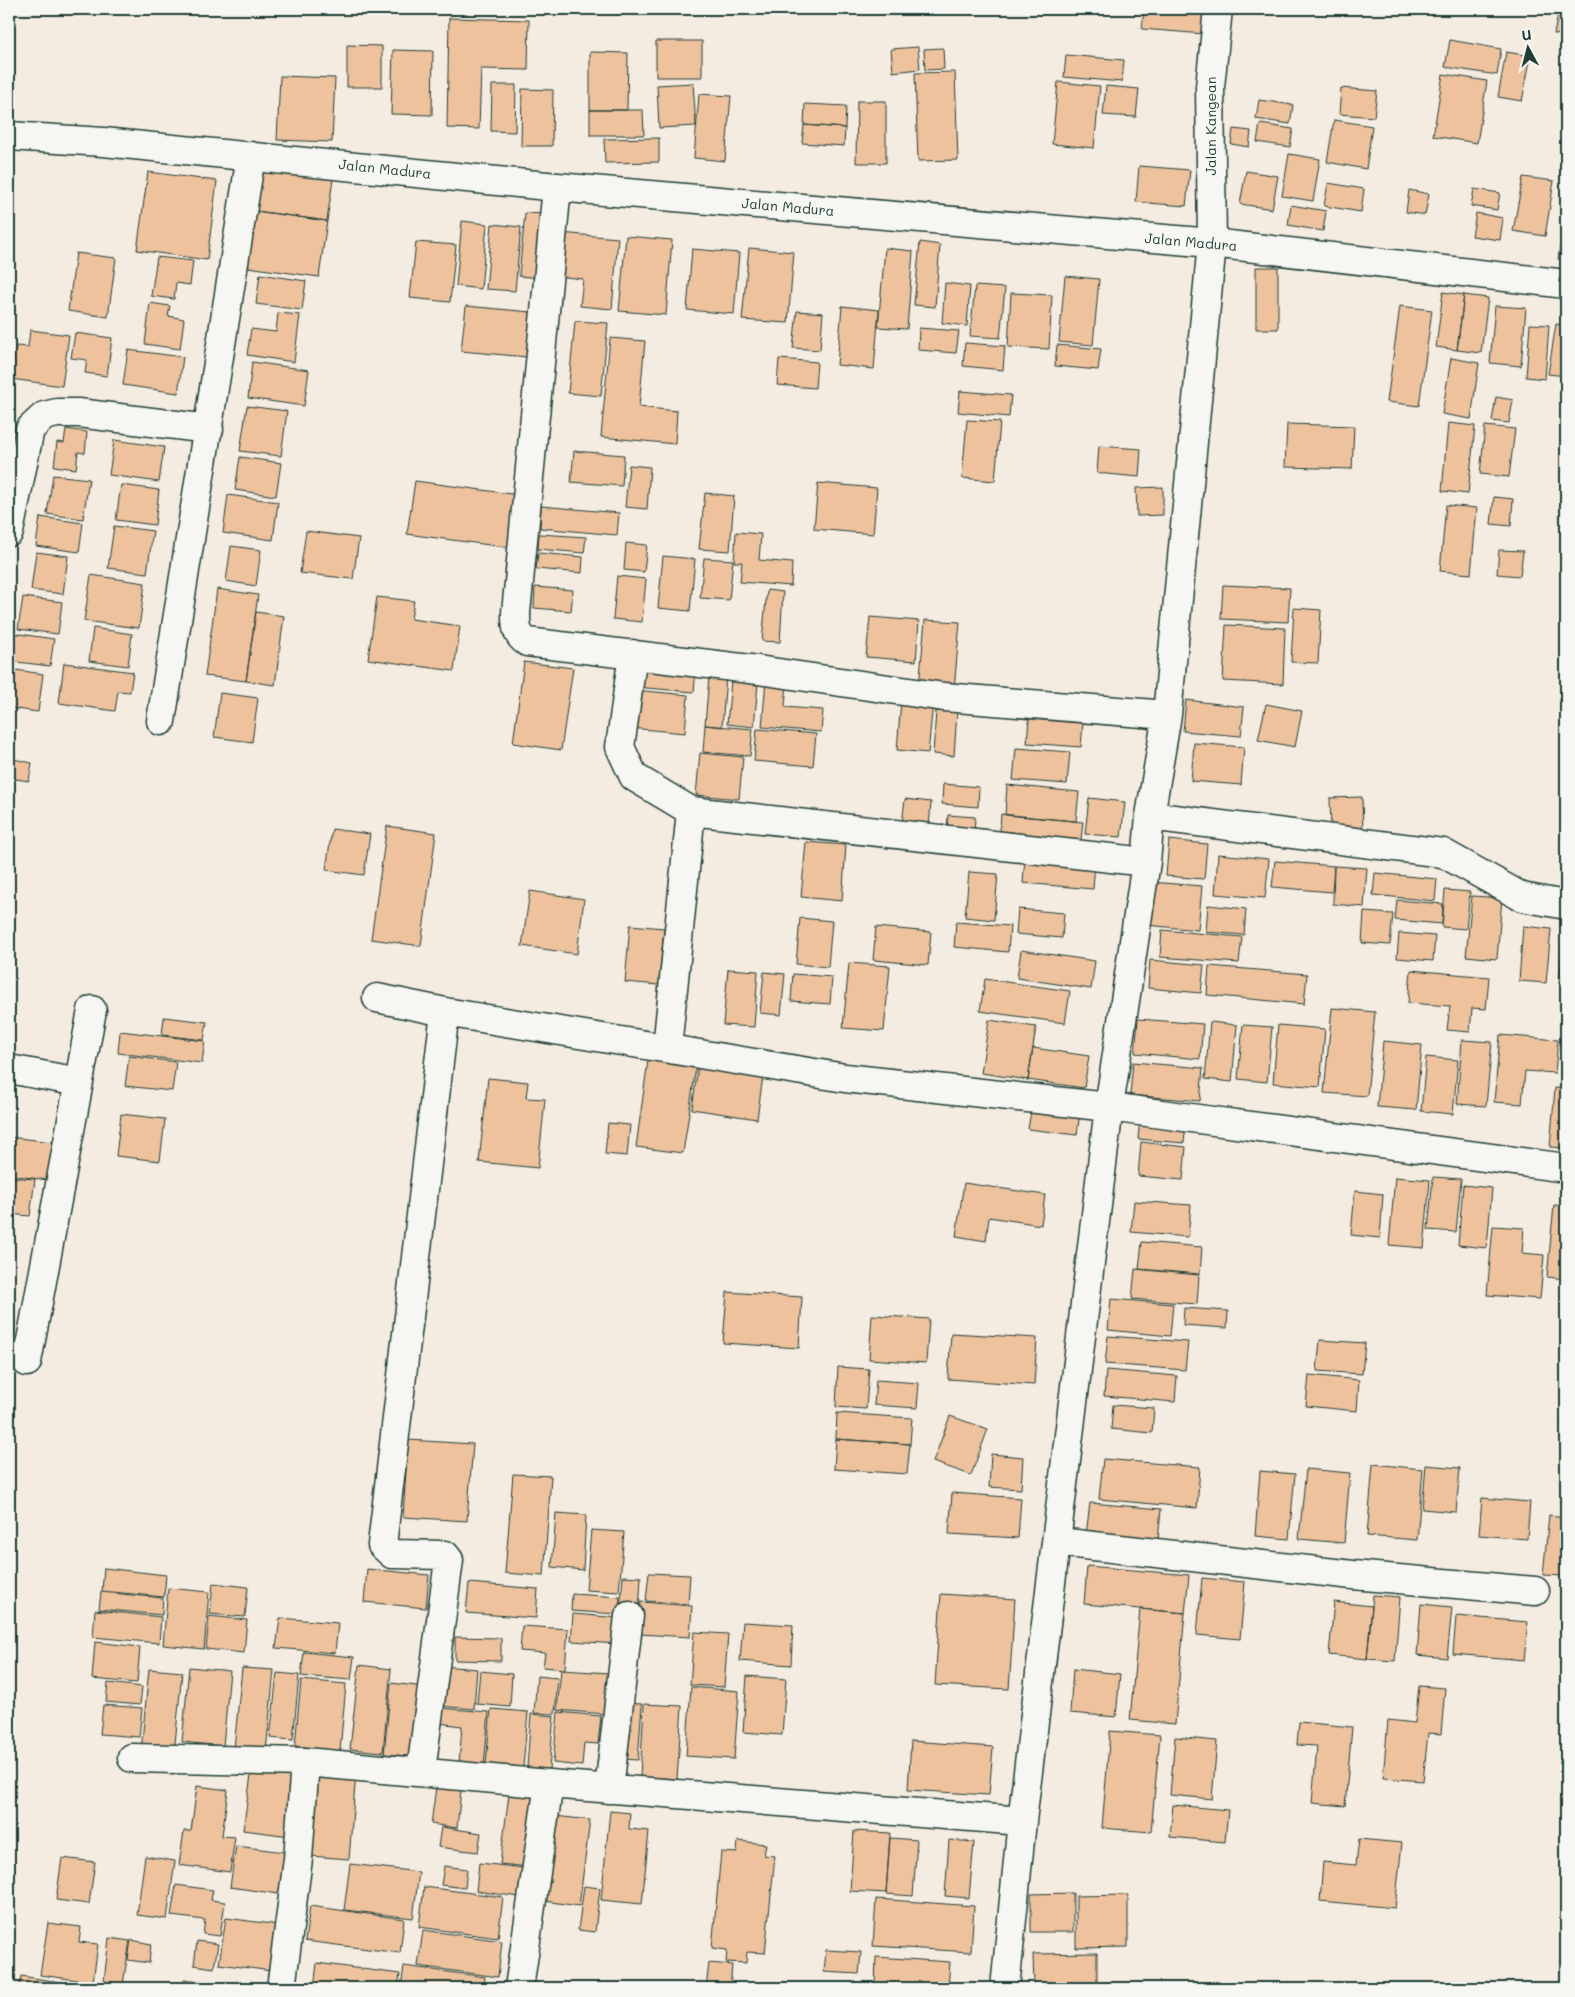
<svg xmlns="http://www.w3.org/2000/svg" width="1575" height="1997" viewBox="0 0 1575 1997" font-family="Mali,sans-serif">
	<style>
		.building { fill: #efc29e; stroke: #1f3d34 }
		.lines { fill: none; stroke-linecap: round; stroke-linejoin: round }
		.minor-casing { stroke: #1f3d34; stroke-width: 31 }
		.minor { stroke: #f6f6f2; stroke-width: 28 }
		.labels { text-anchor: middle; stroke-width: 5; stroke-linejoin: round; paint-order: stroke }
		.street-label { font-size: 14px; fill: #1f3d34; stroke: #f6f6f2 }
	</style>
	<rect width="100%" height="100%" fill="#f5ece1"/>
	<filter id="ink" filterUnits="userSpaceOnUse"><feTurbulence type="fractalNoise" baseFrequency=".02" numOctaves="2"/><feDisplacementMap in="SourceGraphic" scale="10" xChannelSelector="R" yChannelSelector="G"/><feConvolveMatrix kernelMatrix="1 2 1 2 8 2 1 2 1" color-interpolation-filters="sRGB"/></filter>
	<g filter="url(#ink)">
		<path class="building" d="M664,9H704V13L664,11Z
			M1144,9H1207L1204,34L1142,29Z
			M1559,9H1566V36L1554,34Z
			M449,18L529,20L528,70L481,69L479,129L447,128Z
			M1450,40L1501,49L1497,75L1445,67Z
			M656,41H702V77H656Z
			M347,45L382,46V87H347Z
			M918,47L920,69L893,72L891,49Z
			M943,48L944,69L925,70L924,49Z
			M393,50L433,51L432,115L391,114Z
			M590,52L628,53L627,110H590Z
			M1506,52L1531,56L1522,101L1498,97Z
			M1066,55L1124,60L1122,82L1064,77Z
			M955,72L958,160L918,161L915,73Z
			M1443,74L1487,81L1477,143L1433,136Z
			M280,76L335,78L332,142L277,140Z
			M1058,82L1100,86L1094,148L1052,144Z
			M693,83L696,126L659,128L657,85Z
			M492,85H516L515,132L491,131Z
			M1106,86L1139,89L1136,117L1103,115Z
			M1341,88L1377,91L1374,117L1339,114Z
			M522,89L553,90L552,146H521Z
			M699,94L731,96L725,161L694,158Z
			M1259,100L1293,105L1290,124L1256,119Z
			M857,101H886V163H856Z
			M805,104L846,106L845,128L804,125Z
			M590,110H643L644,135H590Z
			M1334,120L1372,126L1366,169L1327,162Z
			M1260,124L1293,129L1290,147L1257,142Z
			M804,125L845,128L844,146L802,143Z
			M1233,129L1251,131L1249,147L1231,144Z
			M659,138V162L605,163L604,139Z
			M1289,154L1320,159L1313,201L1282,196Z
			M263,161L334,172L327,221L256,211Z
			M1139,166L1190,170L1186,206L1136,202Z
			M1246,171L1278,176L1272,209L1240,204Z
			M148,172L217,181L207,260L137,250Z
			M1523,177L1554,181L1545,236L1513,231Z
			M1328,183L1364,189L1361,212L1324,206Z
			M1474,189L1500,193L1497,210L1471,206Z
			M1409,190L1429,194L1425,215L1406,212Z
			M1291,205L1326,211L1323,231L1288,225Z
			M256,211L327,221L319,277L248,267Z
			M525,213L546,214L540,278L519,276Z
			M1476,213L1503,218L1500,240L1472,236Z
			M462,221L487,224L481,289L456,286Z
			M492,224L521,227L515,291L486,289Z
			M560,233L618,238L612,309L580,306L583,279L556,276Z
			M1562,235L1566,236V260L1558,259Z
			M626,236L672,240L666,315L619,311Z
			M416,242L456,245L450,302L410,298Z
			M920,242L940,245L935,307L914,305Z
			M749,248L794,252L788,323L742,320Z
			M885,248L913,251L907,329L878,327Z
			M692,249L739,253L734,314L687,310Z
			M76,253L116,258L108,317L68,311Z
			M157,257L193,261L190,285L176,283L174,299L151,296Z
			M1256,267H1278V329H1256Z
			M260,274L306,281L302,310L256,304Z
			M1065,276L1099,279L1093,345L1059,342Z
			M945,283L970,286L967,326L942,323Z
			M975,286L1005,288L1000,338L970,336Z
			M1443,292L1464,295L1457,350L1436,347Z
			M1011,293L1052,295L1049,349L1008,347Z
			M1464,295L1488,298L1481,353L1457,350Z
			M150,303L170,306L168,316L184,319L180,349L145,344Z
			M466,306L531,312L527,357L461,351Z
			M842,306L879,310L874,369L837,365Z
			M1400,306L1432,310L1419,406L1387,402Z
			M1495,306L1526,308L1521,366L1490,363Z
			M797,311L823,313L820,350L793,348Z
			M278,313L300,315L294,362L247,355L251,329L276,332Z
			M575,321L608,323L601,396L568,393Z
			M1530,324L1549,325L1545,379L1526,377Z
			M1556,324L1566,326V376L1548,374Z
			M919,328L959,331L956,353L918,350Z
			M30,330L69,335L62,386L11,379L16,346L28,347Z
			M75,333L112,338L107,376L85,373L87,360L71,358Z
			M610,338L645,341L639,407L677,411L675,444L601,437Z
			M965,343L1005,346L1003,370L963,366Z
			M1057,345L1101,349L1098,370L1055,366Z
			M128,350L183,357L178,393L123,385Z
			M1451,358L1479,363L1471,419L1442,414Z
			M779,359L817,362L815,388L777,385Z
			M252,362L309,370L304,406L248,398Z
			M960,391L1011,395L1009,417L958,412Z
			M1496,397L1513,400L1509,423L1492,421Z
			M247,406L287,411L281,456L240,451Z
			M967,420L1000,422L995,481L962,478Z
			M1448,423L1475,426L1468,494L1442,491Z
			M1287,424L1354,426L1352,469L1285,467Z
			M1485,426L1515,429L1509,477L1480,474Z
			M66,429L87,432L85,453L78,452L76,469L54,466L57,442L64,443Z
			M114,440L164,447L159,482L109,475Z
			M1099,446L1141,449L1139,477L1097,473Z
			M574,451L624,455L622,486L571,482Z
			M240,457L281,463L276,496L235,490Z
			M629,465L650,467L647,509L625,507Z
			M53,475L89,479L83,519L47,514Z
			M415,481L519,495L512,548L407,534Z
			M818,483L877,488L873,534L814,529Z
			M121,485L159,490L155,525L116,520Z
			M1163,487V515L1137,516L1136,488Z
			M705,493L734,496L730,551L699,549Z
			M228,495L278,502L273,540L223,533Z
			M1494,497L1513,499L1511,526L1491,524Z
			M1446,505L1477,508L1471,574L1440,571Z
			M541,506L619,513L617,535L540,528Z
			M40,517L83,523L79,552L36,546Z
			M114,526L153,531L147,573L108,568Z
			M306,531L359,538L353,579L300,573Z
			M736,532L761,534L759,560L792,563L791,586L740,582L742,562H734Z
			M539,534L586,537L584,553L538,549Z
			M626,543L647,545L644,572L624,570Z
			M231,546L261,550L256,586L226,581Z
			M1499,550L1523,551L1520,576L1497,574Z
			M36,552L68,556L63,594L31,590Z
			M538,553L583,557L582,573L536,569Z
			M663,556L695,559L690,611L658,608Z
			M704,558L733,560L729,600L700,598Z
			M91,575L145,583L139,628L84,621Z
			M617,576L646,579L642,622L613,619Z
			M1223,585L1290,588L1288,622L1221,619Z
			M535,587L573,590L571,611L534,608Z
			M217,589L258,595L246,681L205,676Z
			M767,590L783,592L780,642L762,641Z
			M23,597L62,602L58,634L18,629Z
			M377,597L414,601L411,619L460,626L454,671L368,659Z
			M1294,608L1321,610L1318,663L1291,662Z
			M256,612L284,616L275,685L246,681Z
			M870,617L919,621L916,661L866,657Z
			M925,620L960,622L954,690L919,687Z
			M1226,625L1285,628L1283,684L1223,681Z
			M93,628L132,634L128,666L89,661Z
			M12,633L54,639L50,666L9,661Z
			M524,662L573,668L561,750L513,743Z
			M64,663L133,672L130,692L118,691L115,711L59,703Z
			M636,664L696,669L694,692L635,687Z
			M9,669L43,674L38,712L9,708Z
			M709,676L726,677L722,727L705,725Z
			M766,680L787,682L785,707L823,710L821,732L762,727Z
			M731,681L758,683L754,727L727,724Z
			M634,690L688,695L685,733L630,728Z
			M220,693L258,698L252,742L214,737Z
			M901,700L933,703L928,753L897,750Z
			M1186,700L1244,707L1241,736L1183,731Z
			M1266,704L1302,711L1295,747L1258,740Z
			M936,711L957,712L954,756L933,754Z
			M1029,718L1083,723L1081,747L1027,743Z
			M705,725L753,729L750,756L703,752Z
			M757,729L816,734L813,766L754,761Z
			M1194,743L1244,747L1241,785L1191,781Z
			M1016,748L1070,752L1067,784L1013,780Z
			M700,753L743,757L739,799L696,795Z
			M9,758L32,763L29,781L9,778Z
			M943,784L979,787L978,807L942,804Z
			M1007,785L1079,792L1076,821L1005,815Z
			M1362,797L1363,833L1331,834L1330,798Z
			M1089,798L1125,802L1121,837L1085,834Z
			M905,799L931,802L929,827L902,824Z
			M1001,814L1083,822L1081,840L1000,831Z
			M948,815L975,817L974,833L947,831Z
			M387,826L436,833L421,946L371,939Z
			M332,829L370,834L364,875L326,870Z
			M1169,840L1207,844L1204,879L1166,876Z
			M806,842L846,845L842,901L801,897Z
			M1218,854L1269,859L1265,898L1215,894Z
			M1025,857L1095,863L1093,889L1023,883Z
			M1275,861L1334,866L1332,892L1272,887Z
			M1334,866L1367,868L1364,907L1333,904Z
			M969,872L998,874L994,920L965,917Z
			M1375,873L1437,879L1435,901L1373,895Z
			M1150,882L1202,886L1198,930L1146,925Z
			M1445,890L1470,892L1466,929L1442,927Z
			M530,891L584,899L577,954L522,946Z
			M1472,896L1502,898L1497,959L1466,956Z
			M1397,900L1443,904L1442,924L1395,920Z
			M1208,905L1246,909L1244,935L1206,932Z
			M1018,909L1064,913L1062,938L1016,934Z
			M1364,912L1393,914L1390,945L1362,943Z
			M800,918L832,921L828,967L796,964Z
			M956,922L1010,926L1008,952L954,947Z
			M630,925L664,928L659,985L625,982Z
			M1523,926L1551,929L1546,983L1519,981Z
			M876,927L931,932L928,965L873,960Z
			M1162,930L1242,937L1239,963L1160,957Z
			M1399,933L1435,936L1433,961L1397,958Z
			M1563,938H1566V985L1559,984Z
			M1021,950L1095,961L1091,989L1017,978Z
			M1150,960L1204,965L1201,993L1148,988Z
			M849,963L890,966L884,1031L843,1028Z
			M1209,966L1307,974L1304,1004L1207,995Z
			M728,969L758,971L754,1027L723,1025Z
			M1411,970L1489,977L1486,1009L1472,1008L1470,1032L1447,1030L1450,1006L1408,1003Z
			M764,972L785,974L781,1015L760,1013Z
			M793,974L832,977L830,1004L791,1001Z
			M985,979L1070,991L1065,1023L980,1011Z
			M1332,1008L1375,1012L1367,1096L1324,1093Z
			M164,1017L207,1022L204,1040L162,1035Z
			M1138,1019L1203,1024L1200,1059L1135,1053Z
			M989,1020L1036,1027L1028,1080L981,1073Z
			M1210,1022L1237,1025L1232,1082L1205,1079Z
			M1243,1025L1272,1027L1267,1082L1238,1079Z
			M1278,1025L1325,1029L1320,1087L1273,1083Z
			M120,1031L205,1041L202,1063L118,1053Z
			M1500,1035L1558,1040L1555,1073L1525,1071L1522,1104L1494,1102Z
			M1462,1040L1492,1042L1486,1106L1457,1104Z
			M1383,1041L1422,1045L1416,1110L1377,1107Z
			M1033,1048L1089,1056L1084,1088L1028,1080Z
			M129,1056L176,1062L172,1091L125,1086Z
			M1426,1057L1458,1060L1453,1114L1421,1111Z
			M648,1060L696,1067L683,1153L636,1147Z
			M1133,1062L1203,1068L1200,1101L1130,1095Z
			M698,1066L763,1076L757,1119L692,1109Z
			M488,1078L528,1082L526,1098L545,1099L538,1168L479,1162Z
			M1555,1088L1566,1089V1148L1550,1147Z
			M1032,1105L1080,1112L1077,1135L1028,1129Z
			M121,1114L165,1119L160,1161L116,1156Z
			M1140,1119L1186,1123L1184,1143L1138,1139Z
			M608,1123L630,1125L627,1156L605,1154Z
			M9,1137L53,1142L48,1180L9,1175Z
			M1141,1142L1186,1147L1183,1180L1138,1176Z
			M9,1177L35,1179L30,1216L9,1214Z
			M1395,1177L1430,1180L1424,1248L1389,1245Z
			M1433,1177L1461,1179L1456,1232L1428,1230Z
			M964,1183L1045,1195L1041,1225L989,1217L986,1241L956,1236Z
			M1463,1185L1492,1188L1487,1248L1458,1245Z
			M1355,1191L1383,1194L1380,1238L1351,1235Z
			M1134,1201L1191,1205L1188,1237L1131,1232Z
			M1554,1205L1566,1206V1279L1547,1277Z
			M1493,1226L1524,1228L1522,1253L1544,1255L1540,1299L1487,1295Z
			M1142,1242L1202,1247L1200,1274L1139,1269Z
			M1135,1269L1199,1275L1197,1304L1132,1299Z
			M727,1292L802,1297L799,1348L723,1343Z
			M1111,1299L1173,1304L1170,1336L1108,1330Z
			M1184,1308L1228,1311L1227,1328L1183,1325Z
			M872,1315L929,1319L926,1363L869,1359Z
			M951,1333L1037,1338L1034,1385L948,1379Z
			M1108,1336L1188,1342L1185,1370L1105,1364Z
			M1320,1340L1365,1343L1362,1374L1317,1371Z
			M838,1367L869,1369L866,1409L836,1407Z
			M1106,1370L1177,1376L1175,1402L1104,1396Z
			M1309,1375L1359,1380L1357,1411L1306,1406Z
			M876,1380L919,1383L917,1408L874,1405Z
			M1113,1405L1154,1408L1152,1433L1111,1429Z
			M837,1413L912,1418L910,1444L836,1439Z
			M950,1416L988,1429L971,1475L933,1462Z
			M836,1439L910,1444L907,1474L834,1469Z
			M408,1440L473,1444L467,1521L403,1517Z
			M991,1454L1023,1457L1021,1489L989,1487Z
			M1103,1459L1200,1467L1197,1508L1099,1499Z
			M1373,1464L1423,1469L1417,1540L1367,1536Z
			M1426,1465L1460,1468L1456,1512L1422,1509Z
			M1306,1469L1350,1473L1344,1543L1299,1539Z
			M1260,1471L1295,1474L1289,1539L1255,1536Z
			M513,1474L551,1476L544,1576L505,1573Z
			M952,1493L1021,1498L1018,1538L949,1534Z
			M1482,1498L1530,1502L1527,1539L1479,1535Z
			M1090,1503L1161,1509L1158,1541L1086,1535Z
			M556,1513L586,1515L583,1570L552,1567Z
			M1549,1515L1566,1517V1576L1543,1575Z
			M591,1530L624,1532L619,1592L586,1590Z
			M1087,1566L1189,1575L1185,1613L1084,1604Z
			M104,1568L166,1575L164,1597L102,1591Z
			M367,1569L429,1575L426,1608L364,1602Z
			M649,1573L690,1575L688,1604L646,1601Z
			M623,1576L641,1577L639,1612L620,1611Z
			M1202,1578L1245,1582L1240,1639L1197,1635Z
			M213,1583L248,1587L245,1617L210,1614Z
			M469,1583L538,1589L536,1618L466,1613Z
			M168,1588L209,1592L204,1649L163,1645Z
			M101,1592L163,1598L162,1615L99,1609Z
			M572,1594L620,1597L618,1614L571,1611Z
			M941,1594L1015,1599L1009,1689L935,1685Z
			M1373,1595L1400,1597L1395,1661L1367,1659Z
			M641,1602L692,1606L690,1637L639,1634Z
			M1334,1602L1372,1606L1367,1659L1329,1655Z
			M1421,1604L1452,1607L1447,1658L1417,1655Z
			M1140,1609L1185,1613L1175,1724L1130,1720Z
			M95,1610L161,1617L159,1643L93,1637Z
			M573,1614L620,1618L618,1644L571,1641Z
			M209,1616L247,1620L244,1653L206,1649Z
			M1456,1616L1528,1622L1524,1660L1453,1654Z
			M280,1618L338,1623L335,1653L276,1648Z
			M743,1622L793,1625L791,1665L740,1661Z
			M522,1626L568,1629L565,1669L543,1667L545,1653L520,1651Z
			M694,1632L728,1634L724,1687L690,1685Z
			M455,1637L501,1638V1661L455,1660Z
			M95,1642L140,1647L137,1683L92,1679Z
			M304,1652L354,1657L351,1680L301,1676Z
			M359,1665L391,1669L383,1752L350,1749Z
			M443,1666L477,1669L474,1709L439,1706Z
			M189,1667L230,1671L223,1746L182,1742Z
			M242,1668L274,1670L266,1752L234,1748Z
			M149,1669L182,1672L174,1754L141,1751Z
			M1073,1669L1120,1674L1116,1717L1070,1713Z
			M561,1670L610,1673L606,1714L557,1710Z
			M480,1671L512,1674L510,1707L477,1704Z
			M277,1673L299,1675L293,1740L270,1738Z
			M537,1676L558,1678L555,1714L534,1713Z
			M747,1676L786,1679L782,1735L743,1732Z
			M301,1680L346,1684L340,1751L295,1746Z
			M108,1683L142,1687L140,1705L106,1702Z
			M391,1683L425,1687L419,1757L384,1754Z
			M1419,1686L1445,1688L1441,1734L1428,1733L1423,1781L1383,1778L1388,1720L1415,1723Z
			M691,1687L739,1691L734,1759L686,1756Z
			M625,1703L642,1704L638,1760L621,1759Z
			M644,1704L682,1706L677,1779L640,1777Z
			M103,1705L142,1708L139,1737L100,1734Z
			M439,1708L489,1712L484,1766L459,1764L462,1726L438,1723Z
			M491,1709L528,1712L523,1767L486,1764Z
			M558,1712L601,1716L598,1744L584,1743L582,1766L553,1763Z
			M531,1714L554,1716L549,1769L527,1767Z
			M1299,1722L1352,1727L1345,1806L1312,1803L1317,1746L1297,1745Z
			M1110,1731L1160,1735L1151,1832L1102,1828Z
			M1175,1737L1217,1741L1212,1799L1170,1795Z
			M911,1741L993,1747L989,1795L908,1790Z
			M252,1768L298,1775L290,1836L243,1830Z
			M317,1769L356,1773L349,1859L310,1856Z
			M197,1786L228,1790L222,1836L235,1837L230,1872L179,1865L184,1831H191Z
			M436,1787L461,1790L457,1828L431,1824Z
			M509,1794L538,1797L529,1867L500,1864Z
			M1173,1805L1228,1810L1225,1842L1170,1837Z
			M610,1811L630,1813L629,1829L649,1831L642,1904L601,1900Z
			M555,1816L590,1820L579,1906L544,1901Z
			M441,1827L481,1833L478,1852L438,1847Z
			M854,1831L890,1833L886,1893L850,1891Z
			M890,1838L917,1840L913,1896L886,1894Z
			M1359,1839L1402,1843L1395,1908L1320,1901L1323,1862L1356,1865Z
			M949,1840L974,1842L969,1898L945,1896Z
			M738,1841L766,1844L764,1855L775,1856L765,1953L747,1952L746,1963L726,1962L727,1950L712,1948L721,1852L737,1853Z
			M236,1846L285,1852L279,1894L230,1887Z
			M145,1856L175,1861L167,1919L137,1915Z
			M62,1858L95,1862L89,1904L56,1900Z
			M479,1863L524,1868L520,1897L476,1891Z
			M350,1864L419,1872L413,1918L344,1910Z
			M444,1866L467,1869L465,1888L441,1885Z
			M176,1885L213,1890L211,1900L225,1902L220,1936L203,1934L205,1920L171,1916Z
			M584,1886L600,1888L595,1932L578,1930Z
			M424,1887L503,1897L498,1938L419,1927Z
			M1073,1893V1932H1031V1894Z
			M1128,1895V1947L1076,1948V1896Z
			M876,1899L974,1906L971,1952L873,1946Z
			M310,1906L404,1919L400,1953L305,1941Z
			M226,1918L279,1925L272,1971L219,1964Z
			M48,1923L81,1927L79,1942L98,1944L93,1982L40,1975Z
			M423,1930L502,1941L498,1977L418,1966Z
			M109,1938L130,1941L123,1984L104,1981Z
			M131,1940L151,1944L149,1963L128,1960Z
			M197,1941L218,1944L214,1968L194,1965Z
			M826,1950L861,1952L859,1974L824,1972Z
			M1097,1953V1987H1034L1033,1954Z
			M876,1957L950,1962L948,1988H875Z
			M317,1963L400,1974L398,1988H314Z
			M709,1963L732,1965L730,1988H706Z
			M404,1966L485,1977L484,1988H401Z
			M21,1976L66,1983L65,1988H19Z
			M184,1979L223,1984V1988H183Z"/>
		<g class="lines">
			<defs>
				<path id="minor" d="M9,136L103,142L557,187L1212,243L1566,284
					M557,187L516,613C516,626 516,635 527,642L758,670L944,697L1167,715
					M9,532L30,429L44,416L57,413H78L209,429
					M633,654L620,747L634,777L691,811L1146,862
					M161,721L251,156
					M1150,816L1443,853L1522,897L1566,905
					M377,998L445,1012L845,1078L1109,1107L1566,1168
					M667,1048L691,811
					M9,1069L79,1082L92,1010
					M27,1362L79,1082
					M1058,1542L1353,1575L1535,1591
					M132,1758L305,1762L549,1784L1022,1821
					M421,1771L449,1560L445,1555L392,1554L382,1545L445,1012
					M609,1789L629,1616
					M281,1988L298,1859L305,1762
					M519,1988L549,1784
					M1005,1988L1022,1821L1109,1107L1146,862L1150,816L1167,715L1212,243L1210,87L1218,9"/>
			</defs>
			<use href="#minor" class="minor-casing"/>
			<use href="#minor" class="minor"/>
		</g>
	</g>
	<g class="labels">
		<g class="street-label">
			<text transform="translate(1211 126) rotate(-90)" y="5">Jalan Kangean</text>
			<text transform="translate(385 169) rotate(6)" y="5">Jalan Madura</text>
			<text transform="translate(788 207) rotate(5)" y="5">Jalan Madura</text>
			<text transform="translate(1191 242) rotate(5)" y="5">Jalan Madura</text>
		</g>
	</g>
	<rect width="1575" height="1997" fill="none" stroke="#f6f6f2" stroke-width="30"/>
	<rect x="15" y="15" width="1545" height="1967" fill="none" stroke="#1f3d34" stroke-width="2" filter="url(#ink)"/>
	<g transform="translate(1528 48) rotate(353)" stroke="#f6f6f2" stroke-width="4" paint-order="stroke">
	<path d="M0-4L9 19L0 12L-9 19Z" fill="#1f3d34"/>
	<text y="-8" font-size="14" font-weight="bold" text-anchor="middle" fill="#1f3d34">U</text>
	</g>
</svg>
